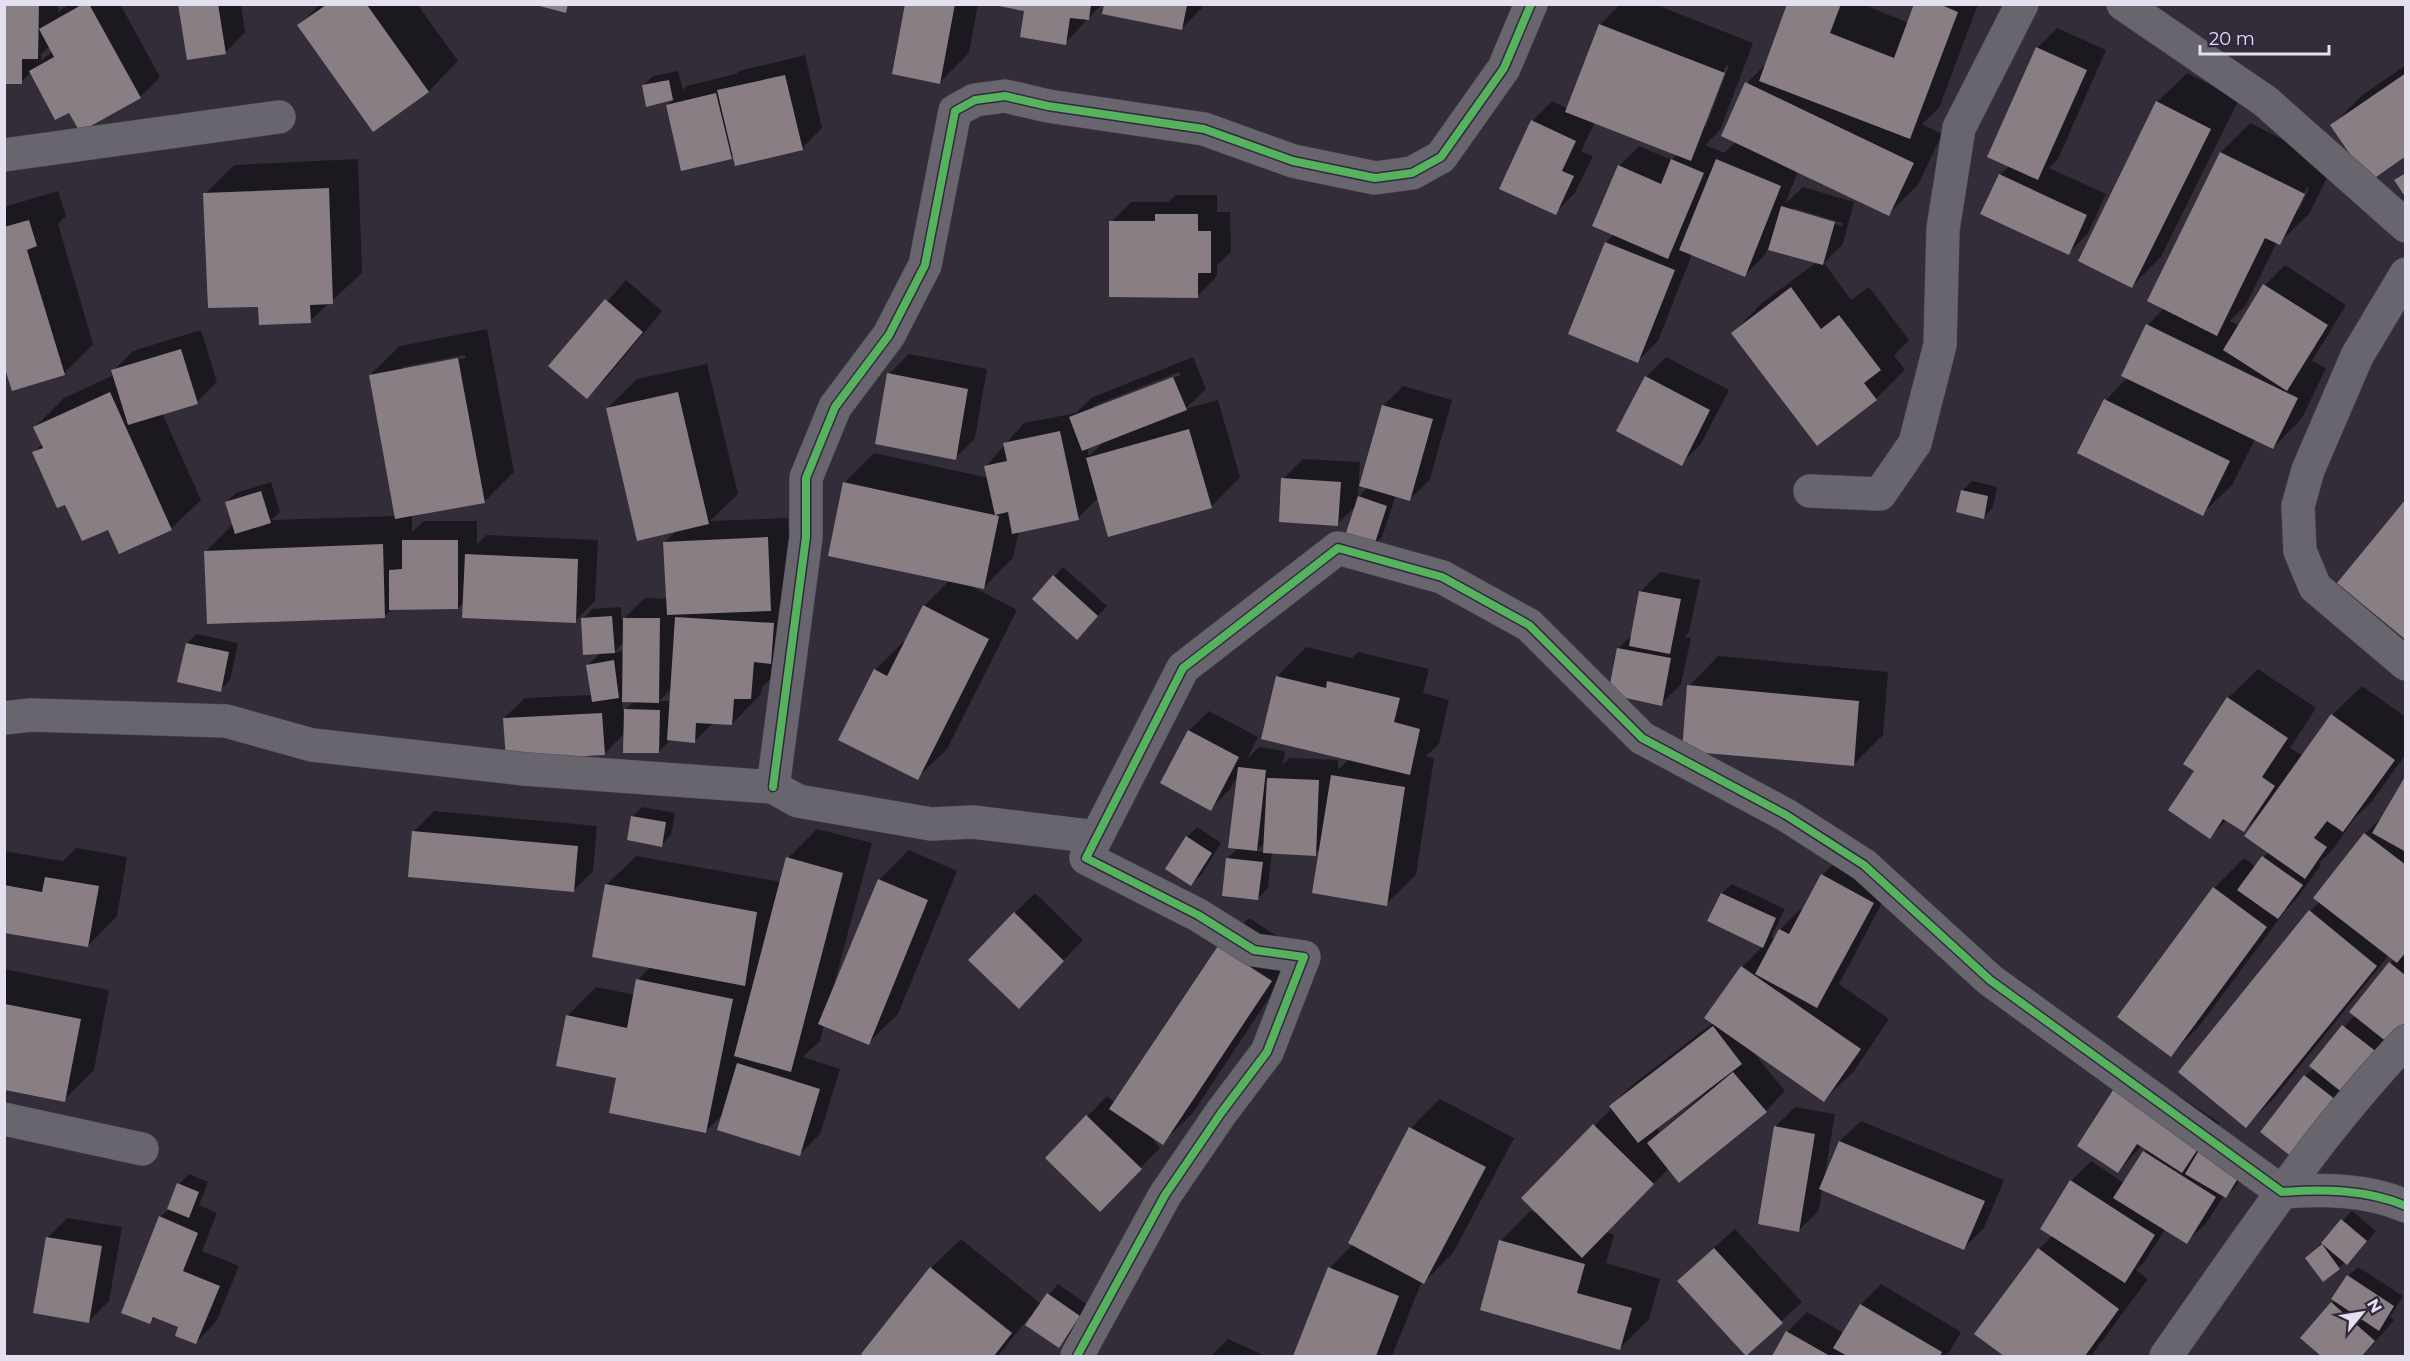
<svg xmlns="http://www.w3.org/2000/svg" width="2410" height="1361" viewBox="0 0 2410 1361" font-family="Montserrat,sans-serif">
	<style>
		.shadow { fill: #0007; fill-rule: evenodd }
		.building { fill: #887e84 }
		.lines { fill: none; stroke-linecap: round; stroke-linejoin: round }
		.minor-casing { stroke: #504b56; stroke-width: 34 }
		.minor { stroke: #69656f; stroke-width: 33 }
		.cycleway-casing { stroke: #32283f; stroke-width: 11 }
		.cycleway { stroke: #56b35d; stroke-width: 8 }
	</style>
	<rect width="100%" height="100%" fill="#332d3a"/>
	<path class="shadow" d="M4,4H58V12L70,4H120L160,77L140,97L70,111L31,72L21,82H6L4,111ZM50,46L53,51L41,61V54Z
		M180,4H241L245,32L225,53Z
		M320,4H417L458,61L429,91L374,130L299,25Z
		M907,4H978L969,53L940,82Z
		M994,4H1102L1065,43L1026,10Z
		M1105,4H1203L1202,8L1182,28L1104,13Z
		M1620,4H1654L1753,43L1720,130L1705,145L1724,153L1736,141L1747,83L1767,63L1789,4H1862L1909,23L1916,4H1978L1939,108L1922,124L1942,134L1918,185L1888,214L1798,171L1785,204L1803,187L1854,202L1843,244L1824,263L1851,300L1869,287L1909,340L1894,355L1905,370L1876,399L1733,333L1762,303L1817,262L1768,248L1765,255L1745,275L1692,254L1658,341L1638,361L1570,333L1606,242L1614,234L1619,166L1639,146L1672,160L1678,154L1595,122L1581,151L1593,156L1575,193L1555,213L1532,121L1552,101L1568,109L1600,25ZM1726,65L1729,66L1706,126H1703ZM1793,208L1843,223L1842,226L1793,211Z
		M2057,28L2106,50L2058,159L2049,168L2106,194L2088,233L2068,254L1982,213L2000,175L2009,166L2037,48Z
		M805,55L822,128L802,148L734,155L731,158L667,106L675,98L648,105L643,86L653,76L678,71L683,90L687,86L736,74L739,71Z
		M2406,65V154L2332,126L2361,96Z
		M2187,73L2239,99L2161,257L2132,286L2157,102Z
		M2250,123L2333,165L2309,214L2279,243L2277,242L2246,305L2230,321L2240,326L2265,285L2285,265L2346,305L2312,361L2326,368L2302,418L2273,448L2255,439L2232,485L2202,514L2079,453L2106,400L2127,378L2148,325L2164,308L2149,301L2221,152ZM2307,187L2309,188L2299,210H2295Z
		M358,159L362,273L310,321L260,305L205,194L234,165Z
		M58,191L66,216L58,224L93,344L64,373L8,371L4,375V207Z
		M1176,195H1217V212H1230L1231,252L1217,265V276L1197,296L1111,222L1131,202H1169Z
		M626,280L662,311L607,377L587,397L550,366Z
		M487,329L514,472L484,502L412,515V532L424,521H477V544L486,535L598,540L595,601L575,621L464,602L458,608H393L385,616L206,551L233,524L226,503L236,493L271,482L280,512L271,520L396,516L370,375L400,346ZM465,355L466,358L402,370V367Z
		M201,330L217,382L197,402L162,413L201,500L171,529L109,528L65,503L34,453L42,444L35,427L64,398L114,375L113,371L133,351Z
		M909,354L987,369L975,438L955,458L889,374Z
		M1193,357L1206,389L1185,409L1218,400L1240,477L1211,507L1098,498L1078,518L1019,531L1013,558L983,588L971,586L1017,610L947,749L917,778L875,670L904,641L906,642L924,606L950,580L845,482L874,453L989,478L986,466L1024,423L1076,413L1091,398ZM1179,372L1181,375L1093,410V406ZM1105,441L1089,456L1087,448Z
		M1666,357L1729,390L1701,444L1681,464L1618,431L1646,377Z
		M707,364L738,494L710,521L788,518L791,589L780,669L762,687L761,694L732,724L713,723L695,741L668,738V742L659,752L625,733L604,754L504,718L525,698L592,695L588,665L601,653L583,619L592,609L621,607L622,621L645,598L668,599L665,542L677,530L607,409L637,379ZM624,642V651L613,653ZM672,688L671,701H659ZM622,701H634L623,712Z
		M1403,386L1452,400L1430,479L1410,499L1396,495L1382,537L1372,547L1357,505L1337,524L1283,479L1303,459L1360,462L1358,498L1368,487L1383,406Z
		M1972,481L1997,487L1993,507L1984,517L1962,491Z
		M1063,567L1107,606L1086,628L1054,576Z
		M1660,572L1700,580L1689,632L1685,637L1691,638L1681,684L1661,704L1610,693L1619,648L1632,635L1640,592Z
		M197,634L238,643L230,680L220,690L187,643Z
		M1306,647L1352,658L1358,652L1429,669L1423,693L1449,700L1439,744L1426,756L1434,758L1416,875L1386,904L1321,848L1315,854L1272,852L1268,888L1258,898L1227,859L1238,848V775L1230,789L1210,809L1189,731L1209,711L1258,737L1247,759L1259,747L1285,751L1283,764L1289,758L1338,760V770L1349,759L1277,677ZM1266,841L1265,852L1256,851Z
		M1718,656L1888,672L1883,735L1853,765L1689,686Z
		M2258,669L2316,708L2290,748L2303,756L2332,715L2362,686L2406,717V754L2372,801L2354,819L2334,848L2319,863L2321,865L2298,897L2285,911L2200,1025L2171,1055L2119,1017L2214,888L2244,858L2256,867L2268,852L2259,815L2244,831L2227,819L2210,837L2196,770L2228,698Z
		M2406,778V1023L2312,1135L2305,1076L2314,1068L2311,1065L2355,1015L2394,959L2389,955L2275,1097L2246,1126L2310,911L2320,901L2315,898L2365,834L2385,814Z
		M642,807L675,813L671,835L661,845L632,817Z
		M434,811L597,826L593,871L573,891L414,831Z
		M1197,827L1221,843L1201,875L1191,884L1187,837Z
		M817,829L872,843L835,981L837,982L879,880L909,850L957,871L898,1014L868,1043L824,1025L820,1041L803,1057L840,1069L820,1134L800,1154L723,1114L706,1131L617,1077L567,1016L596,987L635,995L638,980L650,967L606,885L636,856L781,882L788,858Z
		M76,848L127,857L117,916L88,946L4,931V851L63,861Z
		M1842,855L1893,882L1839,984L1889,1019L1854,1071L1824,1100L1753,1052L1785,1091L1766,1111L1669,1168L1606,1232L1614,1235L1606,1263L1660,1279L1649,1319L1620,1348L1501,1241L1530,1211L1539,1214L1523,1198L1612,1108L1611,1106L1631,1086L1713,1023L1706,1018L1742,967L1763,946L1709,920L1722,893L1732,884L1785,909L1771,937L1775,940L1780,930L1800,909L1803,911L1822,875ZM1705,1090L1706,1092L1660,1132L1656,1128Z
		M1035,893L1083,940L1038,987L1015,913Z
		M1249,918L1300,951L1192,1114L1162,1143L1148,1133L1160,1148L1100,1210L1047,1158L1107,1096L1115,1103L1219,947Z
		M4,969L109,990L94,1070L64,1100L4,1088Z
		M2137,1068L2220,1123L2212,1136L2251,1160L2236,1186L2226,1196L2224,1195L2207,1222L2187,1242L2165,1229L2145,1261L2136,1270L2148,1279L2091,1356H2006L1976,1334L2039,1249L2053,1235L2071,1181L2091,1161L2124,1183L2147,1149L2142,1145L2118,1172Z
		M1440,1099L1514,1138L1453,1253L1424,1282L1422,1281L1392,1356H1295L1330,1268L1353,1244L1411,1128Z
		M1795,1107L1835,1114L1824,1179L1840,1141L1861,1121L2004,1180L1984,1228L1964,1248L1822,1189L1819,1210L1799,1230L1775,1127Z
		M189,1174L208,1182L199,1205L217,1213L202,1251L239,1266L216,1322L196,1342L180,1326L156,1316L149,1323L160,1217L170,1208L179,1184Z
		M2352,1211L2376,1231L2357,1253L2323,1280L2307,1258Z
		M67,1218L122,1227L109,1301L89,1321L47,1238Z
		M1735,1229L1802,1302L1746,1354L1699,1261Z
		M961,1239L1041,1304L1058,1284L1089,1306L1068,1336L1058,1346L1030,1316L998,1356H867L863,1354L931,1268Z
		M2358,1267L2403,1296L2390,1317L2394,1320L2363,1356H2323L2302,1338L2335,1300L2348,1276Z
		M1881,1284L1961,1332L1947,1356H1773L1787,1332L1807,1312L1844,1333L1861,1304Z
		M1228,1339L1265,1356H1211Z"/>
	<path class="building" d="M4,4H39L38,59H22V84H4Z
		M83,4H89L141,98L80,132L69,113L55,120L29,71L54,57L39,29Z
		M178,4H218L226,54L187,60Z
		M532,4H568L566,13Z
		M905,4H955L940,84L892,74Z
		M989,4H1091L1089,20L1070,18L1066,45L1020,37L1024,11Z
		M1787,4H1841L1830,33L1894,58L1914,4H1939L1958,12L1910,139L1759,81Z
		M326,5H367L429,92L373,132L297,25Z
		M1104,5H1187L1182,30L1102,14Z
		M1599,24L1725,73L1691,161L1565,112Z
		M2036,47L2087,70L2038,180L1987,157Z
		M2406,73V156L2369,182L2330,125Z
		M785,75L803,150L735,166L717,90Z
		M669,80L673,100L646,107L642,85Z
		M1745,82L1914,163L1889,216L1721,136Z
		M716,93L732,159L681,171L666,105Z
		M2156,101L2211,129L2132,288L2078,261Z
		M1531,120L1576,141L1562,171L1574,176L1556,215L1499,189Z
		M2220,152L2305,194L2280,245L2265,238L2217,336L2147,301Z
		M1671,159L1704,173L1668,259L1592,226L1618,165L1661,184Z
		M1716,159L1781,186L1745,277L1679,250Z
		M2406,173V198L2394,180Z
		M1999,174L2087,215L2069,255L1980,214Z
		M329,188L333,304L310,305L311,323L259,325L258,307L208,308L203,193Z
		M1781,206L1835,222L1823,265L1768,250Z
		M1155,214H1198V231H1211V273H1198V298L1109,297V221H1155Z
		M29,220L37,246L27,250L65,375L12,391L4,366V227Z
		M1605,242L1675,270L1638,363L1568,334Z
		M2263,284L2328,325L2287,391L2223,350Z
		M1791,287L1821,329L1839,315L1881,370L1864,383L1877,400L1817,446L1731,333Z
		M605,299L643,332L587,399L548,366Z
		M2146,324L2298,398L2273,449L2121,376Z
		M181,349L198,404L128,425L111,370Z
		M458,358L485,503L395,519L369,375Z
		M887,373L968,389L956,460L875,444Z
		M1645,376L1710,410L1682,466L1616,431Z
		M1173,377L1187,410L1082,451L1069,417Z
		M110,392L172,530L119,554L108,530L82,541L65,505L57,508L32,452L43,448L33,427Z
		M678,392L709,524L637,541L606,408Z
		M2104,399L2230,461L2203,516L2077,453Z
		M1382,405L1433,419L1410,501L1359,486Z
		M1189,429L1212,508L1108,537L1086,458Z
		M1060,431L1079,520L1012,534L1008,512L995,515L984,466L1007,461L1003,443Z
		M1281,478L1341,482L1338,526L1279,522Z
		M843,482L999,516L984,589L828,556Z
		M1961,490L1988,496L1984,519L1956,512Z
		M261,491L271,523L235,534L225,502Z
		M1358,496L1387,506L1373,549L1344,539Z
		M2406,499V640L2337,583Z
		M768,537L771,611L667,615L663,542Z
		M402,540H458V609L389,610V570L402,569Z
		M383,544L385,618L207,624L204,551Z
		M465,554L578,559L576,623L462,618Z
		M1053,575L1098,616L1077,640L1032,599Z
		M1639,591L1681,599L1670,654L1629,646Z
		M923,605L989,639L918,780L838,740L874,669L887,676Z
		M612,616L615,653L583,655L581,618Z
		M675,617L774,623L771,664L754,662L751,699H734L732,725L696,723L695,743L667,740Z
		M623,618H660L659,703L622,702Z
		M186,643L229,652L221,692L177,682Z
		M1617,648L1671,658L1662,706L1608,694Z
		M614,660L619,698L592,702L586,665Z
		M1276,676L1326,688L1327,681L1400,698L1394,722L1420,729L1410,775L1261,739Z
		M1687,685L1859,701L1854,766L1682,751Z
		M2227,697L2288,738L2262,777L2275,786L2244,832L2223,819L2210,839L2168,810L2194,771L2183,764Z
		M624,709L660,710L659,753H623Z
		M602,713L605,755L506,760L503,718Z
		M2331,714L2395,760L2343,832L2327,821L2314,838L2327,847L2305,879L2244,836Z
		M1188,730L1239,757L1211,811L1160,783Z
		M1238,767L1266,770L1257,851L1228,848Z
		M1331,775L1405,787L1387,906L1312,893Z
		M2406,775V852L2372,833Z
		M1267,778L1319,780L1316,856L1263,853Z
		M631,816L666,822L662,847L627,840Z
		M412,831L578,846L574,892L408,877Z
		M2364,833L2406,865V952L2397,963L2313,898Z
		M1186,836L1212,853L1191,886L1165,869Z
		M2262,856L2303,885L2278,919L2237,890Z
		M786,857L843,873L791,1072L734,1056Z
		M1226,858L1263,862L1258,900L1222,896Z
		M1821,874L1874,903L1817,1008L1755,974L1779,929L1789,934Z
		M45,877L99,886L88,947L4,933V885L42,892Z
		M878,879L928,900L869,1045L818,1024Z
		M605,884L757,912L745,986L592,957Z
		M2213,887L2267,927L2171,1057L2117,1017Z
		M1721,893L1776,918L1763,948L1707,921Z
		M2309,910L2377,966L2246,1128L2178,1072Z
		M1014,912L1064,961L1019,1009L968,960Z
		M1218,946L1272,981L1163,1145L1109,1109Z
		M2389,962L2406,976V1021L2388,1043L2349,1012Z
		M1741,966L1861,1049L1824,1102L1704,1018Z
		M636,979L733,999L706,1133L609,1113L616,1078L556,1066L566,1015L627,1028Z
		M5,1004L81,1019L65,1102L5,1090Z
		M2342,1025L2378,1053L2344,1094L2309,1066Z
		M1713,1026L1742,1064L1638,1143L1609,1106Z
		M737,1063L820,1089L800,1156L717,1130Z
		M1733,1072L1767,1112L1679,1183L1647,1143Z
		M2304,1075L2336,1100L2292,1157L2260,1132Z
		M2115,1087L2202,1143L2182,1173L2137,1144L2118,1173L2077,1146Z
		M1086,1115L1142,1169L1100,1212L1045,1158Z
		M1593,1124L1654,1184L1582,1258L1521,1198Z
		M1774,1126L1815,1134L1799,1232L1758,1224Z
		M1409,1127L1486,1167L1424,1284L1348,1243Z
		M1839,1141L1985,1201L1964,1250L1819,1189Z
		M2202,1145L2243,1170L2226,1198L2185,1174Z
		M2143,1151L2216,1197L2187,1244L2113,1198Z
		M2070,1180L2155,1235L2125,1283L2040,1229Z
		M177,1183L199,1192L189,1218L167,1209Z
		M159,1216L198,1233L183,1271L220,1286L196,1344L175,1336L178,1327L153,1317L150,1324L121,1313Z
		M2341,1219L2367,1241L2347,1265L2321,1243Z
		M46,1237L102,1246L89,1323L33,1313Z
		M1499,1240L1585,1264L1577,1293L1632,1308L1620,1350L1480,1310Z
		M2322,1244L2340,1269L2323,1282L2305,1258Z
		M1714,1248L1783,1323L1746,1356L1677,1281Z
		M2038,1248L2119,1309L2085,1356H2004L1974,1334Z
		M930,1267L1012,1333L994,1356H864L861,1354Z
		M1328,1267L1399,1296L1376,1356H1293Z
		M2347,1275L2394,1306L2379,1331L2331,1299Z
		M1047,1293L1080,1316L1059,1348L1025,1325Z
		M2331,1302L2375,1341L2362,1356H2321L2300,1338Z
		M1860,1304L1942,1352L1940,1356H1847L1833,1348Z
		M1786,1331L1830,1356H1772Z"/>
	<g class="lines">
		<defs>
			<path id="minor" d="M2123,4L2265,101L2406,226
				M4,155L279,117
				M2406,274L2357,356L2308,470L2298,506L2300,551L2315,587L2406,664
				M1810,491L1880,494L1915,443L1940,345L1943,229L1959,128L2022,4
				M4,718L31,715L226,721L312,745L524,769L773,787L798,801L931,824L973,822L1096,837
				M773,787L806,537V478L835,407L889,335L925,265L955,111L975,100L1005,96L1048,106L1204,129L1293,161L1375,178L1412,173L1441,157L1504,68L1531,4
				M4,1119L142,1149
				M1077,1356L1165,1195L1221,1113L1267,1052L1304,957L1254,950L1198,915L1086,858L1183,668L1338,548L1442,577L1529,625L1642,738L1786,815L1864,865L1990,980L2282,1192C2323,1189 2366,1189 2406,1206
				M2166,1356C2242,1249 2315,1137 2406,1041"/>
		</defs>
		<use href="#minor" class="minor-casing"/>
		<use href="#minor" class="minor"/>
		<defs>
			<path id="cycleway" d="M773,787L806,537V478L835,407L889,335L925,265L955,111L975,100L1005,96L1048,106L1204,129L1293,161L1375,178L1412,173L1441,157L1504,68L1531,4
				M1077,1356L1165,1195L1221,1113L1267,1052L1304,957L1254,950L1198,915L1086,858L1183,668L1338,548L1442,577L1529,625L1642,738L1786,815L1864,865L1990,980L2282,1192C2323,1189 2366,1189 2406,1206"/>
		</defs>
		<use href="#cycleway" class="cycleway-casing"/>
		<use href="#cycleway" class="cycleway"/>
	</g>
	<rect width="2410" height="1361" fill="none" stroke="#e5e0ef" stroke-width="12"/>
	<g transform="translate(2362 1313) rotate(60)" stroke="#32283f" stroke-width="4.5" paint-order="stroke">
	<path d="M0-4.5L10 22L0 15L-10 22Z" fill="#e5e0ef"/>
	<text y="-9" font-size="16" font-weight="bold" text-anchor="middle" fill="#e5e0ef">N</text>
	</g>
	<path d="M2200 45v9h129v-9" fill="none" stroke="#e5e0ef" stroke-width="3"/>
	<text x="2209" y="45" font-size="18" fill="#e5e0ef" stroke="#32283f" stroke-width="4.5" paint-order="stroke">20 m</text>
</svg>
